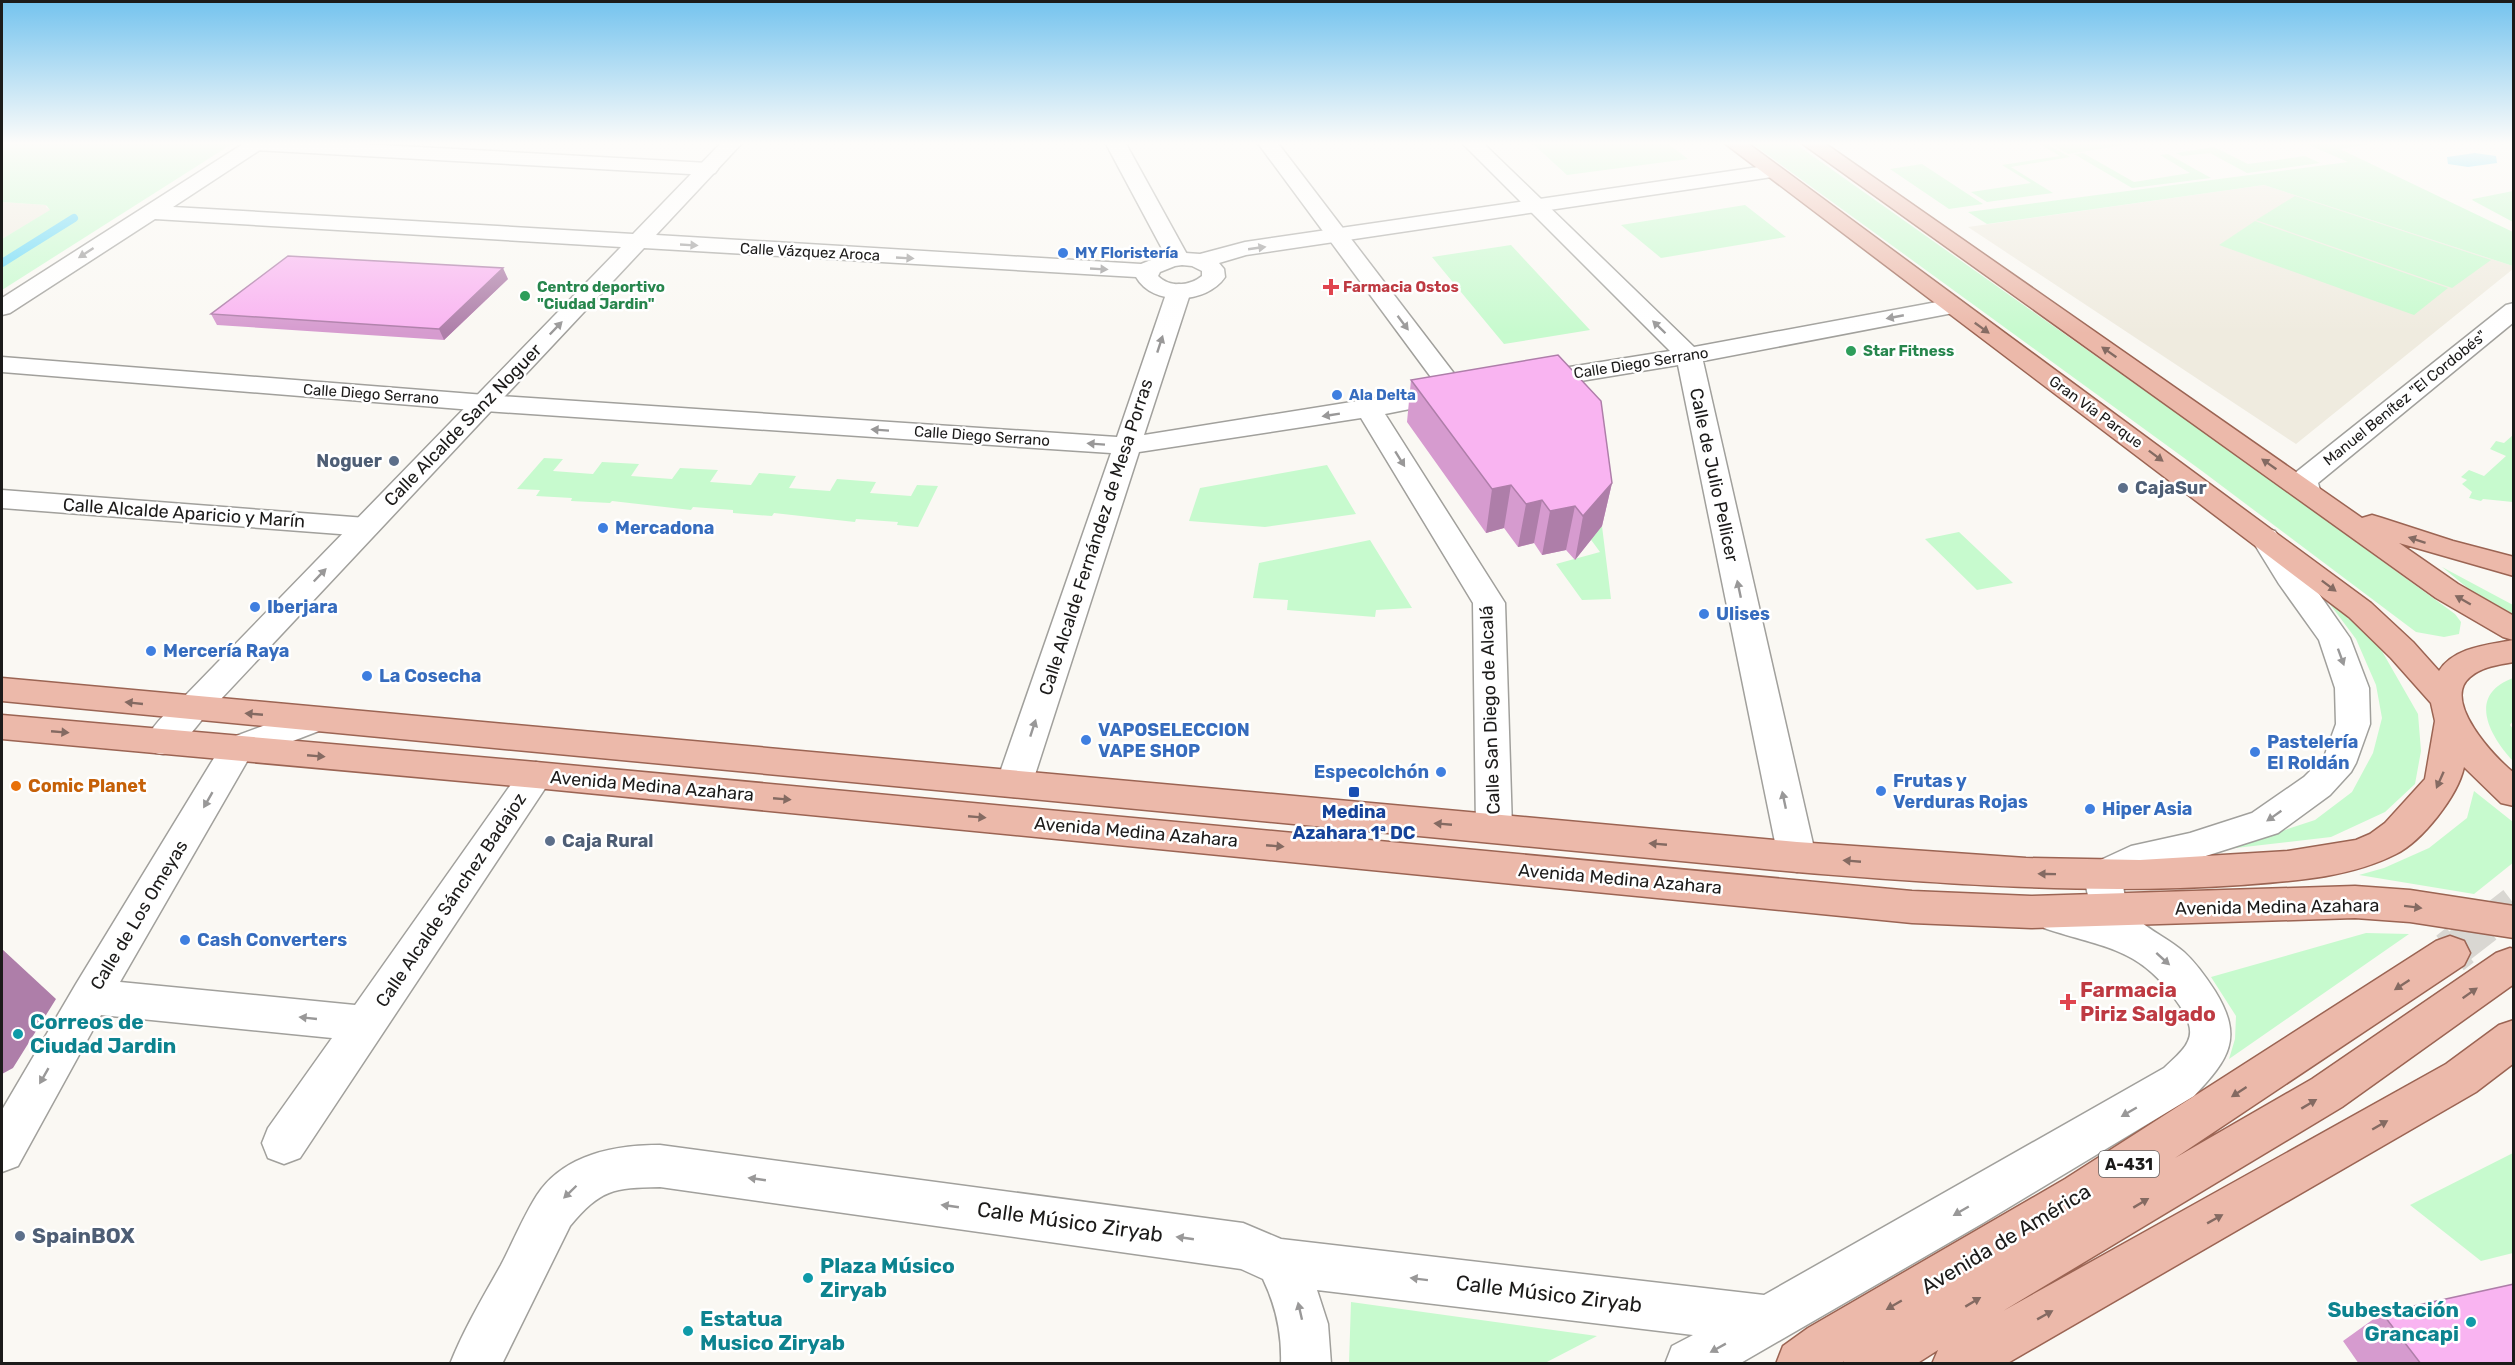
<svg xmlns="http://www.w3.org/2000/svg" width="2515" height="1365" viewBox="0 0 2515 1365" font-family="Rubik,sans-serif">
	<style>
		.built { fill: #efebdf }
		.green { fill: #c7face }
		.water { fill: #66d9f6 }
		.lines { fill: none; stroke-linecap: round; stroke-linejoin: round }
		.stream { stroke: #66d9f6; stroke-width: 8 }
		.primary-tunnel-far1 { stroke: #d9d7d2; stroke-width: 35; stroke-dasharray: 35 17; stroke-linecap: butt }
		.primary-tunnel { stroke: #d9d7d2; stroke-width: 44; stroke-dasharray: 44 22; stroke-linecap: butt }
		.street-casing { stroke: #a1a09c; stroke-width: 3 }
		.secondary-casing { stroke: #a1a09c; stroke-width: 3 }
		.primary-casing { stroke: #9b6453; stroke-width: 3 }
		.street { fill: #fff; fill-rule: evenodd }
		.secondary { fill: #fff; fill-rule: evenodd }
		.primary { fill: #ecb9aa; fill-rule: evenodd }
		.wall { fill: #d69bcf }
		.shaded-wall { fill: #ae7ea9 }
		.building { fill: #f9b4f1; stroke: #ae7ea9; stroke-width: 1.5 }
		.oneway { fill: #999898 }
		.oneway2 { fill: #846a62 }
		.shop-dot { fill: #3f7fe0; stroke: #fff; stroke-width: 2 }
		.health-dot { fill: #e0444e; stroke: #fff; stroke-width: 2 }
		.leisure-dot { fill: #2e9e5b; stroke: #fff; stroke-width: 2 }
		.service-dot { fill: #5c6f8a; stroke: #fff; stroke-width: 2 }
		.food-dot { fill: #e8710a; stroke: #fff; stroke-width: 2 }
		.transit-dot { fill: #1a4fb4; stroke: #fff; stroke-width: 2 }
		.culture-dot { fill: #0f9aa8; stroke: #fff; stroke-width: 2 }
		.labels { text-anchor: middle; stroke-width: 5; stroke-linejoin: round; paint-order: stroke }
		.far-street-label { font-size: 15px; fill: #1c1b1a; stroke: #fff }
		.far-shop-label { font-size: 15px; font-weight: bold; fill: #366cbe; stroke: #fff; text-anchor: start }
		.far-leisure-label { font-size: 15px; font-weight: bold; fill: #27864d; stroke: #fff; text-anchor: start }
		.far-health-label { font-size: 15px; font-weight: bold; fill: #be3a42; stroke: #fff; text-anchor: start }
		.shield { fill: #fff; stroke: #605f5f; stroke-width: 1.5 }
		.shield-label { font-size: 16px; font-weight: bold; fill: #1c1b1a }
		.street-label { font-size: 18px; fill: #1c1b1a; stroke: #fff }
		.service-label { font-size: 18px; font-weight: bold; fill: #4e5e75; stroke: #fff; text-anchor: start }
		.shop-label { font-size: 18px; font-weight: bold; fill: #366cbe; stroke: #fff; text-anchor: start }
		.food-label { font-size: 18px; font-weight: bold; fill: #c56008; stroke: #fff; text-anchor: start }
		.transit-label { font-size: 18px; font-weight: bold; fill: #164399; stroke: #fff }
		.near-health-label { font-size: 21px; font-weight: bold; fill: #be3a42; stroke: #fff; text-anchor: start }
		.near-culture-label { font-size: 21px; font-weight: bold; fill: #0d838f; stroke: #fff; text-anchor: start }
		.near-street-label { font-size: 21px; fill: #1c1b1a; stroke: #fff }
		.near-service-label { font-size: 21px; font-weight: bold; fill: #4e5e75; stroke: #fff; text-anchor: start }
	</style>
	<rect width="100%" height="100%" fill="#faf8f3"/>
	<path class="built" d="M2264,185L2513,266V269L2296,444L1968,227Z
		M2,202L47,205L46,207L51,210L2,239Z"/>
	<path class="green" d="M2,142H235L2,290V239L50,210L46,205L2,202Z
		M1546,142H1666L1688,159L1567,175L1533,144Z
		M1750,142H1793L2247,463L2455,614L2461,622L2459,634L2444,637L2416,632L2202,471Z
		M2036,142H2043L2070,157L2011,167L2053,193L1987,202L1971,192L2031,183L2002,165L2060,156Z
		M2047,142H2128L2131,144L2068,154Z
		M2302,142H2381L2340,149L2513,232V266L2264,185L1987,224L1968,212L2348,162Z
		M2214,147L2248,164L2305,156L2320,163L2247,173L2210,153L2182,156L2176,153Z
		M2083,153L2134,182L2190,173L2160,155L2168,154L2211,178L2132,188L2074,154Z
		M1922,164L1983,204L1949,209L1890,169Z
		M2513,191V222L2472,200L2473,199Z
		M2295,196L2491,260L2452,288L2256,220Z
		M1745,205L1786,237L1661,258L1621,225Z
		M2255,221L2448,288L2414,315L2219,245Z
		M1511,245L1590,330L1504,344L1432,257Z
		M2513,435V502L2483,499L2481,501L2469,498L2472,492L2462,484L2467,480L2461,477L2469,470L2484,476L2506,456L2490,449L2496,441L2504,443Z
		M544,458L563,459L553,471L593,474L602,462L639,464L631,476L672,479L680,468L718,470L710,482L751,485L759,473L796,476L789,488L830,491L837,479L876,482L870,493L911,496L917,485L938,486L918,527L897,525L898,522L856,519L855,522L774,513L772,516L733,513V510L693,507L691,510L612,501L610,503L571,501L572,498L536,496L540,490L517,489Z
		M1327,465L1356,514L1265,527L1189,521L1200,488Z
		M1602,526L1611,599L1582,600L1556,564L1600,552L1589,537Z
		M1959,532L2013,583L1977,590L1925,539Z
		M1370,540L1412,608L1376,610L1375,617L1287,610L1288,600L1253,598L1259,563Z
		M2442,567L2513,605V614L2470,590Z
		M2323,595L2379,646L2418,714L2421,751L2415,784L2385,812L2331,837L2227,849L2315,820L2352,792L2373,753L2382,718L2376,685L2356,639Z
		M2513,678V721L2510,725L2513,729V761C2489,735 2467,695 2513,678Z
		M2474,791L2513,822L2514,862L2474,894L2359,875L2384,868L2429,848L2467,818Z
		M2366,933L2409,934L2229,1059L2235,1039L2236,1016L2211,977Z
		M2513,1153V1253L2481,1261L2410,1205Z
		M1351,1302L1597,1336L1545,1363H1349Z"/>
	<path class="water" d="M2475,153L2496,156L2497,163L2468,167L2448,164L2447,157Z"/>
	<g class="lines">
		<path class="stream" d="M2,263L74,218"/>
		<path class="primary-tunnel-far1" d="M2458,947L2514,904"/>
		<path class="primary-tunnel" d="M2450,953L2460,945"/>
		<defs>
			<path id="street" d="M247,142H326L708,163L715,165L718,169L715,173L708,175L255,150L248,148L245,144Z
				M1105,142H1125L1189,258L1186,263L1178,265L1170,263L1167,258Z
				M1257,142H1277L1469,393L1465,398L1385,414L1505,603L1512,828L1507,838L1494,842L1481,838L1476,828L1473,603L1361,418L1139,452L1032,784L1027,793L1014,797L1001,793L996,784L1111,453L485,411L2,372V357L485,395L1117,437L1167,291L1171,286L1179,284L1187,286L1191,291L1144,435L1439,388Z
				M1461,142H1482L1694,347L1953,299L1961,301L1965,306L1961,311L1953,313L1703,361L1816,857L1810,867L1797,872L1784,867L1778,857L1678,365L1532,389L1523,386L1519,381L1523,376L1532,373L1670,351Z
				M2514,303V322L2318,483L2320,490L2316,496L2306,498L2296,496L2289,484L2295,473L2506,305Z
				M2,490L366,518L376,521L381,527L376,533L366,536L2,508Z
				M2265,528L2275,531L2350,638L2369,688L2370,724L2356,763L2351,772L2330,795L2278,833L2190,861L2141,873L2123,883C2125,925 2158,929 2184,952C2196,963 2206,977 2215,991C2244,1038 2229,1059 2194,1096L1983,1223L1739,1364H1665L1672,1346L1693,1335L1317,1290L1328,1324L1331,1364H1281C1282,1333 1276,1306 1263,1279L1241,1269L660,1187C613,1188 601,1189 570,1226L502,1364H450C464,1329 483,1297 501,1265C513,1242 523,1217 537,1195C564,1154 615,1145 660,1145L1243,1223L1281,1239L1764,1295L2164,1068C2172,1060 2184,1051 2188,1041C2194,1029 2186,1016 2180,1006C2140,946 2106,949 2044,928L2039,917L2044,906L2058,901L2091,909L2085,882L2092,864L2131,846L2190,833L2252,813L2304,777L2324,757L2336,724L2335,688L2319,640L2279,584L2250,537L2255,531Z
				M193,696L205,700L210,708C202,721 178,752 163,754C158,754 153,752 149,751L144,742C154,724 173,702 193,696Z
				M312,708L324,711L329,720L324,729L249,758L120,982L355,1005L524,766L536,762L548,766L554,775L300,1158L284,1164L268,1158L262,1143L268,1128L332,1038L101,1015L18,1166L2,1172V1110L76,984L225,740Z"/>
			<path id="secondary" d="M246,142H269L266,146L173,207L633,234L722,142H743L656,235L1141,264L1171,252L1200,254L1245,242L1772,165L1779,167L1782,171L1779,175L1772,177L1246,255L1219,263L1224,269L1225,277C1207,304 1153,307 1136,277L644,248L205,716L193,720L181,716L176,708L181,700L621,247L155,219L10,313L2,315V298ZM1182,265L1192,266L1202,271V276C1190,286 1170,288 1158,276L1160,272L1175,266Z"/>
			<path id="primary" d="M1723,142H1746L2371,603L2413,642L2439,671C2454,647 2488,645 2513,640L2503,637L2436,598L1800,142H1823L2362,518L2372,515L2382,518L2453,541L2514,557V576L2399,543L2458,584L2514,616V662C2498,665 2483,666 2470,677C2441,701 2495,758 2514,773V806L2501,803L2464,767C2458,796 2422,841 2396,854C2349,878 2292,881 2241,885C2092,895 1945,884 1797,872L2,701V678L1797,842L2026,858L2140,860L2288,851L2356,840L2370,834L2385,823L2425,779L2435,721L2431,703L2391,658L2349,617Z
				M2,715L536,762L1912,891L2031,896L2355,886L2410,890L2514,906V938L2410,922L2355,918L2031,928L1912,923L536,788L2,739Z
				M2450,936L2464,941L2470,953L2464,965L2175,1158L2312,1079L2496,953L2510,948L2514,949V984L2342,1107L2003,1311L2446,1064L2499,1025L2514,1020V1063L2476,1092L2006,1364H1932L1938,1350L1916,1364H1843L1844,1361L1841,1364H1776L1783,1346L1808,1328L2065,1179L2436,941Z"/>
		</defs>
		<use href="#street" class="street-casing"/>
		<use href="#secondary" class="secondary-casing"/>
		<use href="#primary" class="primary-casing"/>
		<use href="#street" class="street"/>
		<use href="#secondary" class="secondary"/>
		<use href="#primary" class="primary"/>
	</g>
	<path class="wall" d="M508,279L444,340L217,325L211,314Z
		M1411,380L1612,483L1602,526L1575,560L1566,550L1542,555L1534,543L1518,547L1504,528L1486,533L1407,422Z
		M2382,1313L2514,1364H2359L2343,1341Z"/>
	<path class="shaded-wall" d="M503,268L508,279L444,340L439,329Z
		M1612,483L1602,526L1575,560L1583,516Z
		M1511,485L1504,528L1486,533L1492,489Z
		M1542,500L1534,543L1518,547L1526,504Z
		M1575,506L1566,550L1542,555L1550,511Z
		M2,949L56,999L13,1068L2,1074Z"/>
	<path class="building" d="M288,256L503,268L439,329L211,314Z
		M1558,355L1601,401L1612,483L1583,516L1575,506L1550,511L1542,500L1526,504L1511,485L1492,489L1411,380Z
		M2514,1284V1364H2421L2382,1313Z"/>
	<defs><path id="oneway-solid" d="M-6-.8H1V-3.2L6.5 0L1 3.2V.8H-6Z" transform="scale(1.5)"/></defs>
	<g class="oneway">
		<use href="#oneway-solid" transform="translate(689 245) rotate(3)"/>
		<use href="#oneway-solid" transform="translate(1257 248) rotate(-8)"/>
		<use href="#oneway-solid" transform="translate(86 253) rotate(147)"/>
		<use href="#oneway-solid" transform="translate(905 258) rotate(3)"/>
		<use href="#oneway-solid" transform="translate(1099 269) rotate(3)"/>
		<use href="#oneway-solid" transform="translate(1895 317) rotate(169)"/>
		<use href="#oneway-solid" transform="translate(1403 323) rotate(53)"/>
		<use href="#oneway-solid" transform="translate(1659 327) rotate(-136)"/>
		<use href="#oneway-solid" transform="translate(556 328) rotate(-46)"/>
		<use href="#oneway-solid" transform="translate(1160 344) rotate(-72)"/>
		<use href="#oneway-solid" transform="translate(1331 415) rotate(171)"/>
		<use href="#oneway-solid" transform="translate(880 430) rotate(-176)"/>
		<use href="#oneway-solid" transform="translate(1096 444) rotate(-176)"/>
		<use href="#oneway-solid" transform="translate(1400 459) rotate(58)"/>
		<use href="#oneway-solid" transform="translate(320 575) rotate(-46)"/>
		<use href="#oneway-solid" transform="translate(1739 589) rotate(-102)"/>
		<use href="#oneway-solid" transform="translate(2341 657) rotate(70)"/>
		<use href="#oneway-solid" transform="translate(1033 728) rotate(-72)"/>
		<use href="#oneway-solid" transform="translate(208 800) rotate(120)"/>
		<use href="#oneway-solid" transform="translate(1784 800) rotate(-102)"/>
		<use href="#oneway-solid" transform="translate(2274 816) rotate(145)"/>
		<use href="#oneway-solid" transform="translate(2163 959) rotate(42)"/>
		<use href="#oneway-solid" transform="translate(308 1018) rotate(-174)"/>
		<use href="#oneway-solid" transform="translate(44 1076) rotate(120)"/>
		<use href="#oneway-solid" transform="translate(2129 1112) rotate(150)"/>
		<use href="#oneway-solid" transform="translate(757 1179) rotate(-172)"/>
		<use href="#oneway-solid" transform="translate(570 1192) rotate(136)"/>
		<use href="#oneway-solid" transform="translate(950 1206) rotate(-172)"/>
		<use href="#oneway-solid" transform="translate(1961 1211) rotate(150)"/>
		<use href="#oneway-solid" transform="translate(1185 1238) rotate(-172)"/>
		<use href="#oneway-solid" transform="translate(1419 1279) rotate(-173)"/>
		<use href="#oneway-solid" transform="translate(1300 1311) rotate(-103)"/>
		<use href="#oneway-solid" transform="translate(1718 1348) rotate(151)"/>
	</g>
	<g class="oneway2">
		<use href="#oneway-solid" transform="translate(1982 328) rotate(36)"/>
		<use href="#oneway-solid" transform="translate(2109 352) rotate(-145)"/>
		<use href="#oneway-solid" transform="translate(2156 456) rotate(37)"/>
		<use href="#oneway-solid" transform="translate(2269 464) rotate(-145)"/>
		<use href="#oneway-solid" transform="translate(2417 540) rotate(-162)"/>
		<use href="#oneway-solid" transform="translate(2329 586) rotate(37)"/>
		<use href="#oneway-solid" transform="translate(2463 600) rotate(-150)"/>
		<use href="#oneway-solid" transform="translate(134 703) rotate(-174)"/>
		<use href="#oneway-solid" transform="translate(254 714) rotate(-175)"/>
		<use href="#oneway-solid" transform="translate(60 732) rotate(5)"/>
		<use href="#oneway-solid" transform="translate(316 756) rotate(5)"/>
		<use href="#oneway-solid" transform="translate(2440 780) rotate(114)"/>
		<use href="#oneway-solid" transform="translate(782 799) rotate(5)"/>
		<use href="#oneway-solid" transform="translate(977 817) rotate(5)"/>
		<use href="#oneway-solid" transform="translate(1443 824) rotate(-175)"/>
		<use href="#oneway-solid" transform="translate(1658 844) rotate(-175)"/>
		<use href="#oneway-solid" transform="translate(1275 846) rotate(5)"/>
		<use href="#oneway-solid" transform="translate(1852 861) rotate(-175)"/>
		<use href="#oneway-solid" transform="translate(2047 874) rotate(-179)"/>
		<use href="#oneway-solid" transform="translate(2413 907) rotate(7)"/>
		<use href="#oneway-solid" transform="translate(2402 985) rotate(147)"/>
		<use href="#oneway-solid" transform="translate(2470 993) rotate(-35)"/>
		<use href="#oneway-solid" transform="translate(2239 1092) rotate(147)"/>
		<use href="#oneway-solid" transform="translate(2309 1104) rotate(-31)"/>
		<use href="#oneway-solid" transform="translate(2380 1125) rotate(-30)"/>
		<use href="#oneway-solid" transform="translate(2141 1203) rotate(-31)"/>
		<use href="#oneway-solid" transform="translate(2215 1219) rotate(-29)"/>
		<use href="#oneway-solid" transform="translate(1973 1302) rotate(-31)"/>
		<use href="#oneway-solid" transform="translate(1894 1305) rotate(150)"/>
		<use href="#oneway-solid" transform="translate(2045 1315) rotate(-29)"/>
	</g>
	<linearGradient id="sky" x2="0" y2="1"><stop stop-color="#74c3ee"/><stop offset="0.43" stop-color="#fdfcfa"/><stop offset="1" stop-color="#fdfcfa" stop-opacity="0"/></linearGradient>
	<rect width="2515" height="333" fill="url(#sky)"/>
	<g class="shop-dot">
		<circle cx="1063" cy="253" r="6"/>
		<circle cx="1337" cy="395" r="6"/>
		<circle cx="603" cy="528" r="6"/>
		<circle cx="255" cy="607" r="6"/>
		<circle cx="1704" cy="614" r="6"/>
		<circle cx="151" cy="651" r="6"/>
		<circle cx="367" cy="676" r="6"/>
		<circle cx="1086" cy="740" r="6"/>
		<circle cx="2255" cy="752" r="6"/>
		<circle cx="1441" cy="772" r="6"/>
		<circle cx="1881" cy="791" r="6"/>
		<circle cx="2090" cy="809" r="6"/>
		<circle cx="185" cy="940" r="6"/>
	</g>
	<g class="health-dot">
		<path d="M1328 278h6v6h6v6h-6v6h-6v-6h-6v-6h6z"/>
		<path d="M2065 993h6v6h6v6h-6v6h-6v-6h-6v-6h6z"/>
	</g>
	<g class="leisure-dot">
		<circle cx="525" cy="296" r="6"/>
		<circle cx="1851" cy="351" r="6"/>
	</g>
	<g class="service-dot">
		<circle cx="394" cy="461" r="6"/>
		<circle cx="2123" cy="488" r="6"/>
		<circle cx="550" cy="841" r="6"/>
		<circle cx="20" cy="1236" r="6"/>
	</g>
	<circle class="food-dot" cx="16" cy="786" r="6"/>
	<rect class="transit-dot" x="1348" y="786" width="12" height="12" rx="3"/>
	<g class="culture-dot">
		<circle cx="18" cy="1034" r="6"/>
		<circle cx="808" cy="1278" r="6"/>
		<circle cx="2471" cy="1322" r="6"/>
		<circle cx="688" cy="1331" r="6"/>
	</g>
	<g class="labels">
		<g class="far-street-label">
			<text transform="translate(810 252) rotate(3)" y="5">Calle Vázquez Aroca</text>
			<text transform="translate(1641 363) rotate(-9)" y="5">Calle Diego Serrano</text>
			<text transform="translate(371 394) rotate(4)" y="5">Calle Diego Serrano</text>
			<text transform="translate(2405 398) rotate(-39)" y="5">Manuel Benítez "El Cordobés"</text>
			<text transform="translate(2096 412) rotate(36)" y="5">Gran Vía Parque</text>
			<text transform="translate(982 436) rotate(4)" y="5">Calle Diego Serrano</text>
		</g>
		<g class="far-shop-label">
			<text x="1075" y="258">MY Floristería</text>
			<text x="1349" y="400">Ala Delta</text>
		</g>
		<g class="far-leisure-label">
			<text x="537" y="292">Centro deportivo<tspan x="537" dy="17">"Ciudad Jardin"</tspan></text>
			<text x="1863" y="356">Star Fitness</text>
		</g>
		<g class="far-health-label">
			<text x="1343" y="292">Farmacia Ostos</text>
		</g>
		<rect class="shield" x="2099" y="1151" width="60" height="26" rx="4.5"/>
		<g class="shield-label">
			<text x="2129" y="1170">A-431</text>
		</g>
		<g class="street-label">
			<text transform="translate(463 425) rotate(-46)" y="6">Calle Alcalde Sanz Noguer</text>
			<text transform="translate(1714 475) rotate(78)" y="6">Calle de Julio Pellicer</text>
			<text transform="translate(184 513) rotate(4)" y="6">Calle Alcalde Aparicio y Marín</text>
			<text transform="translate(1096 537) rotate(-72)" y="6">Calle Alcalde Fernández de Mesa Porras</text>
			<text transform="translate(1490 710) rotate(-92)" y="6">Calle San Diego de Alcalá</text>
			<text transform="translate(652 786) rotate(5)" y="6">Avenida Medina Azahara</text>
			<text transform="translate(1136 832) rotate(5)" y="6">Avenida Medina Azahara</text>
			<text transform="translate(1620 879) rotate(5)" y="6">Avenida Medina Azahara</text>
			<text transform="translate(451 900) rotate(-56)" y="6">Calle Alcalde Sánchez Badajoz</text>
			<text transform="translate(2277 907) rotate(-1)" y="6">Avenida Medina Azahara</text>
			<text transform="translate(139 915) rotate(-59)" y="6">Calle de Los Omeyas</text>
		</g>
		<g class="service-label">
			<text x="382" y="467" text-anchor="end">Noguer</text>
			<text x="2135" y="494">CajaSur</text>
			<text x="562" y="847">Caja Rural</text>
		</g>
		<g class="shop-label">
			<text x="615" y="534">Mercadona</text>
			<text x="267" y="613">Iberjara</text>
			<text x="1716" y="620">Ulises</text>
			<text x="163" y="657">Mercería Raya</text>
			<text x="379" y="682">La Cosecha</text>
			<text x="1098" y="736">VAPOSELECCION<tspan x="1098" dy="21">VAPE SHOP</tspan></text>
			<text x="2267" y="748">Pastelería<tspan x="2267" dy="21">El Roldán</tspan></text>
			<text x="1429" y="778" text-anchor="end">Especolchón</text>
			<text x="1893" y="787">Frutas y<tspan x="1893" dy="21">Verduras Rojas</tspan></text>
			<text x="2102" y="815">Hiper Asia</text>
			<text x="197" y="946">Cash Converters</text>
		</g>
		<g class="food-label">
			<text x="28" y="792">Comic Planet</text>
		</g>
		<g class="transit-label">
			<text x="1354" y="818">Medina<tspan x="1354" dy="21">Azahara 1ª DC</tspan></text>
		</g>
		<g class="near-health-label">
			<text x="2080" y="997">Farmacia<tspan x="2080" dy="24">Piriz Salgado</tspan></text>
		</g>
		<g class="near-culture-label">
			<text x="30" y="1029">Correos de<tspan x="30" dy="24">Ciudad Jardin</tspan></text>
			<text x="820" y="1273">Plaza Músico<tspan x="820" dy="24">Ziryab</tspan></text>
			<text x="2459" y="1317" text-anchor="end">Subestación<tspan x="2459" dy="24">Grancapi</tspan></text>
			<text x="700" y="1326">Estatua<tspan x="700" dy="24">Musico Ziryab</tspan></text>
		</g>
		<g class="near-street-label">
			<text transform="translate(1070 1222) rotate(8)" y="7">Calle Músico Ziryab</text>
			<text transform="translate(2006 1239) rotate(-31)" y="7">Avenida de América</text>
			<text transform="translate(1549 1294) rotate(7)" y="7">Calle Músico Ziryab</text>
		</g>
		<g class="near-service-label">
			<text x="32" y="1243">SpainBOX</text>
		</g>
	</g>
	<rect width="2515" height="1365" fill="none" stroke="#1c1b1a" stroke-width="6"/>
</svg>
